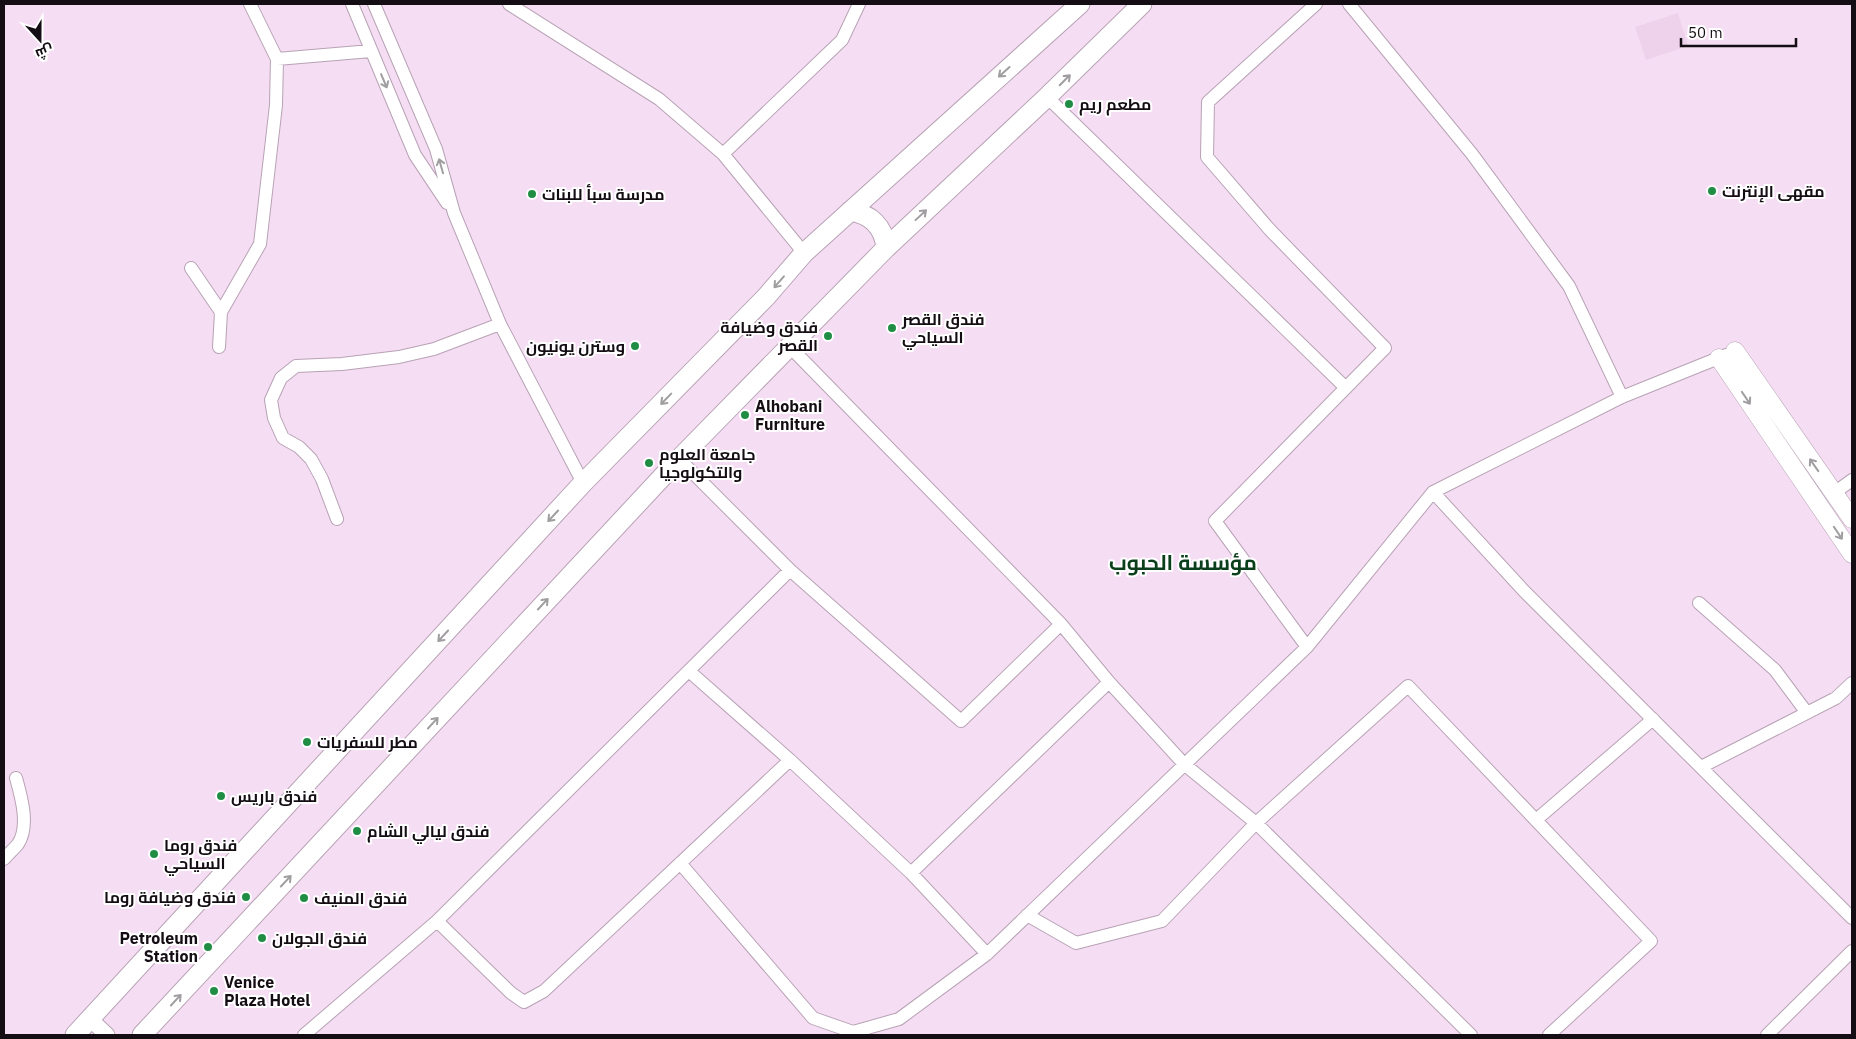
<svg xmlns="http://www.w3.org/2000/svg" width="1856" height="1039" viewBox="0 0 1856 1039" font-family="'IBM Plex Sans',Cairo,sans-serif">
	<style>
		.built { fill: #eed1eb }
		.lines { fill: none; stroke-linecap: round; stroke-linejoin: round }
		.minor-casing { stroke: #b8a2b5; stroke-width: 14 }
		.tertiary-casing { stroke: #b8a2b5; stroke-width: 17 }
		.secondary-casing { stroke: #b8a2b5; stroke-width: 19 }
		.primary-casing { stroke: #b8a2b5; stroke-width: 21 }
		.minor { stroke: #fff; stroke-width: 12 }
		.tertiary { stroke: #fff; stroke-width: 15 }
		.secondary { stroke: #fff; stroke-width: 18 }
		.primary { stroke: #fff; stroke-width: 19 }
		.oneway { stroke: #a19ea1 }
		.poi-dot { fill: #208d45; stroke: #fff; stroke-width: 2 }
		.labels { text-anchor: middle; stroke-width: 4; stroke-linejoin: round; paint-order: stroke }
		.poi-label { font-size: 16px; font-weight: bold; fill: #140d13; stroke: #fff; text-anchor: start }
		.district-label { font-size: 21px; font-weight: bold; fill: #0b3e1b; stroke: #fff }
	</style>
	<rect width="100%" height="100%" fill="#f5def3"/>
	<path class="built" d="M1678,13L1688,46L1646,60L1635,27Z"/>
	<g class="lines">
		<defs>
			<path id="minor" d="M352,4L415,155L447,203
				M374,4L436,149L454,213L500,324L583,483
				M509,4L659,99L723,154L804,253
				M1349,4L1472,154L1569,286L1622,397
				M277,59L371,51
				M1047,97L1346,388
				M723,154L842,40L859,4
				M191,268L221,312
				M789,346L1061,624L1109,682L1184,764L1256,823L1471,1035
				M219,347L221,312L260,244L276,105L277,59L250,4
				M679,459L790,570L961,721L1061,624
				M1433,492L1524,591L1852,918
				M1834,493L1852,480
				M337,519L322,479L311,459L299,447L283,438L274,418L271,400L281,378L296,366L342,364L399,357L434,349L500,324
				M1699,603L1775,670L1807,713
				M1307,647L1215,521L1385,348L1270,230L1207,157L1208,102L1316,4
				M690,672L790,760L911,873L987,954
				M1701,767L1836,698L1852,683
				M1536,820L1653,719
				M4,859C8,854 14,849 18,844C30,826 21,796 16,778
				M680,863L813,1018L853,1032L899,1019L987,954L1307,647L1433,492L1622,397L1726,355
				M911,873L1109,682
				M1027,915L1076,943L1162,921L1256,823L1408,686L1651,941L1549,1035
				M437,921L511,993L524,1002L544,991L790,760
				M304,1035L437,921L790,570
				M1767,1035L1852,951"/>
			<path id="tertiary" d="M90,1019L107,1035"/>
			<path id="secondary" d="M1735,351L1852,519
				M1719,358L1852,554"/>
			<path id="primary" d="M850,211C871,214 884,227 886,248
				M75,1035L583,483L766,297L804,253L1080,4
				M142,1035L679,459L886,248L1047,97L1142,4"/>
		</defs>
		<use href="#minor" class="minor-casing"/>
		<use href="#tertiary" class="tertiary-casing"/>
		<use href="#secondary" class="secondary-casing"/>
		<use href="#primary" class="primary-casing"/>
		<use href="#minor" class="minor"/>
		<use href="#tertiary" class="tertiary"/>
		<use href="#secondary" class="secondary"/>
		<use href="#primary" class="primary"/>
	</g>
	<defs><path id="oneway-shaft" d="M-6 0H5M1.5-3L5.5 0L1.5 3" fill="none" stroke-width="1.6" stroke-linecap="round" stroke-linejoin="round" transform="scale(1.25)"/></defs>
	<g class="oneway">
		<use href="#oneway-shaft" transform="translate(1004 72) rotate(138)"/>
		<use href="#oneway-shaft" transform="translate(1065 80) rotate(-45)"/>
		<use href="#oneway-shaft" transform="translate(384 81) rotate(67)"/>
		<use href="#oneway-shaft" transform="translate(441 166) rotate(-106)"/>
		<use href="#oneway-shaft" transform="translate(921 215) rotate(-43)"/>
		<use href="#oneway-shaft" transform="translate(779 282) rotate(131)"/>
		<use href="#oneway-shaft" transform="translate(1746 398) rotate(56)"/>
		<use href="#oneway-shaft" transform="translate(666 399) rotate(134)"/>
		<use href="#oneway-shaft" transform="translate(1814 465) rotate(-125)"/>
		<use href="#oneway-shaft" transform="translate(553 516) rotate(133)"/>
		<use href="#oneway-shaft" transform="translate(1838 533) rotate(56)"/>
		<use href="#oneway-shaft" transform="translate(543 604) rotate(-47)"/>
		<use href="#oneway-shaft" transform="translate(443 636) rotate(133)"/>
		<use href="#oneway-shaft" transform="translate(433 723) rotate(-47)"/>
		<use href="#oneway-shaft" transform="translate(286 881) rotate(-47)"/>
		<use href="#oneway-shaft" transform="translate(176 1000) rotate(-47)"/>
	</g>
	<g class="poi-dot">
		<circle cx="1069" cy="104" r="5"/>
		<circle cx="1712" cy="191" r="5"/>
		<circle cx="532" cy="194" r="5"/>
		<circle cx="892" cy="328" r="5"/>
		<circle cx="828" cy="336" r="5"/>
		<circle cx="635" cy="346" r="5"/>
		<circle cx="745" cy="415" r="5"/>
		<circle cx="649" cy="463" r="5"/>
		<circle cx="307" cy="742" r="5"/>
		<circle cx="221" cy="796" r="5"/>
		<circle cx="357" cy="831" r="5"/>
		<circle cx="154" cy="854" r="5"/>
		<circle cx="246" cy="897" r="5"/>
		<circle cx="304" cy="898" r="5"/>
		<circle cx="262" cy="938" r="5"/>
		<circle cx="208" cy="947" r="5"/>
		<circle cx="214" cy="991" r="5"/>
	</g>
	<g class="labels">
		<g class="poi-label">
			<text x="1079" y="110">مطعم ريم</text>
			<text x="1722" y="197">مقهى الإنترنت</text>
			<text x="542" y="200">مدرسة سبأ للبنات</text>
			<text x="902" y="325">فندق القصر<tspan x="902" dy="18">السياحي</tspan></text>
			<text x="818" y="333" text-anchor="end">فندق وضيافة<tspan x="818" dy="18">القصر</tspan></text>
			<text x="625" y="352" text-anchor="end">وسترن يونيون</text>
			<text x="755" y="412">Alhobani<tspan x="755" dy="18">Furniture</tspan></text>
			<text x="659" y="460">جامعة العلوم<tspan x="659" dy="18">والتكولوجيا</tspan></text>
			<text x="317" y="748">مطر للسفريات</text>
			<text x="231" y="802">فندق باريس</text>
			<text x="367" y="837">فندق ليالي الشام</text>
			<text x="164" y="851">فندق روما<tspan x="164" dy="18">السياحي</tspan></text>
			<text x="236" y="903" text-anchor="end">فندق وضيافة روما</text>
			<text x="314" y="904">فندق المنيف</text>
			<text x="198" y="944" text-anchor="end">Petroleum<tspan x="198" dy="18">Station</tspan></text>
			<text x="272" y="944">فندق الجولان</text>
			<text x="224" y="988">Venice<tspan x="224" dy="18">Plaza Hotel</tspan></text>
		</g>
		<g class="district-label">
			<text x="1183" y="570">مؤسسة الحبوب</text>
		</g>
	</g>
	<rect width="1856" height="1039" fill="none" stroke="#140d13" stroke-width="10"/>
	<g transform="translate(40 40) rotate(159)" stroke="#ffffff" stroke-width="4" paint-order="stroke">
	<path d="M0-4L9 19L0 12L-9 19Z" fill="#140d13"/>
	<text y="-8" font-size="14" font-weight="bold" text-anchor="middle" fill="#140d13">ش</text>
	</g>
	<path d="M1681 38v8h115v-8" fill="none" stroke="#140d13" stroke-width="2.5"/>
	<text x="1688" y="38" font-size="15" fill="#140d13" stroke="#ffffff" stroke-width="4" paint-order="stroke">50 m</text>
</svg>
